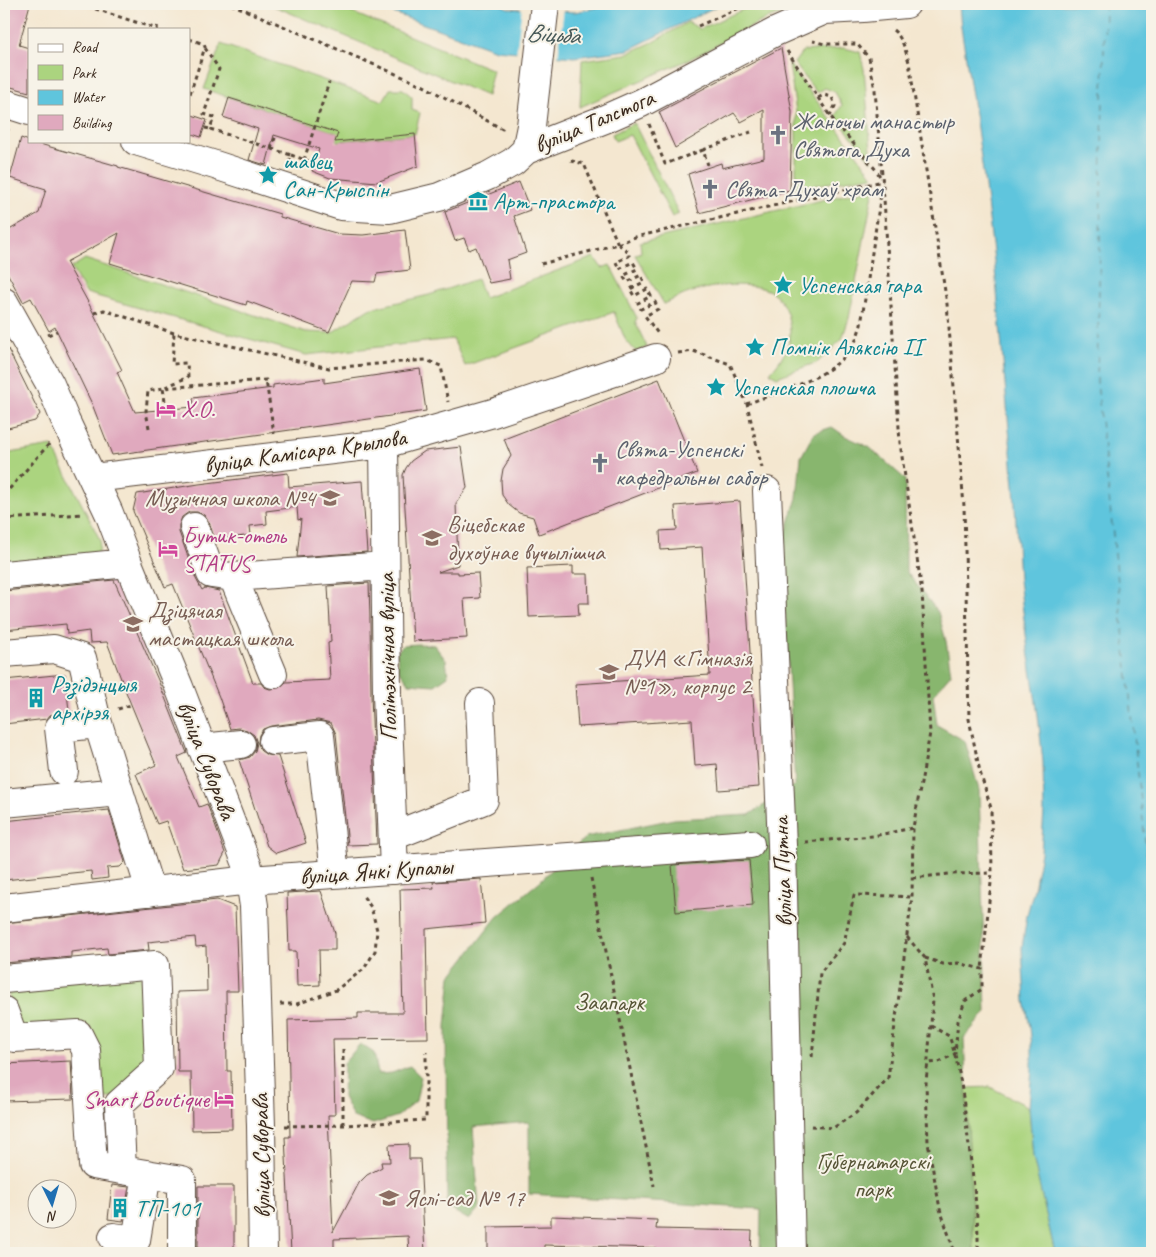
<svg xmlns="http://www.w3.org/2000/svg" width="1156" height="1257" viewBox="0 0 1156 1257" font-family="Caveat,sans-serif">
	<style>
		.green { fill: #abd47f; stroke: #737f4e }
		.forest { fill: #88b66e; stroke: #627046 }
		.water { fill: #5fc5dd; stroke: #4d787e }
		.pier { fill: #f4e7d0 }
		.lines { fill: none; stroke-linecap: round; stroke-linejoin: round }
		.ferry { stroke: #465857; stroke-width: 1; stroke-dasharray: 6 5; stroke-linecap: butt }
		.building { fill: #e0a9be }
		.minor-casing { stroke: #574639; stroke-width: 30 }
		.path { stroke: #574639; stroke-width: 3; stroke-dasharray: 4 4; stroke-linecap: butt }
		.minor { stroke: #fff; stroke-width: 28 }
		.labels { text-anchor: middle; stroke-width: 4; stroke-linejoin: round; paint-order: stroke }
		.street-label { font-size: 24px; fill: #3b2a1e; stroke: #f7f3e8 }
		.worship-label { font-size: 24px; fill: #5b616d; stroke: #f7f3e8; text-anchor: start }
		.culture-label { font-size: 24px; fill: #0d838f; stroke: #f7f3e8; text-anchor: start }
		.hotel-label { font-size: 24px; fill: #b23c85; stroke: #f7f3e8; text-anchor: start }
		.education-label { font-size: 24px; fill: #785e54; stroke: #f7f3e8; text-anchor: start }
		.park-label { font-size: 24px; fill: #575436; stroke: #f7f3e8 }
		.water-label { font-size: 25px; font-style: italic; fill: #465857; stroke: #f7f3e8 }
	</style>
	<rect width="100%" height="100%" fill="#f7f3e8"/>
	<filter id="ink" filterUnits="userSpaceOnUse"><feTurbulence type="fractalNoise" baseFrequency=".02" numOctaves="2"/><feDisplacementMap in="SourceGraphic" scale="10" xChannelSelector="R" yChannelSelector="G"/><feConvolveMatrix kernelMatrix="1 2 1 2 8 2 1 2 1" color-interpolation-filters="sRGB"/></filter>
	<filter id="wash" filterUnits="userSpaceOnUse"><feTurbulence type="fractalNoise" baseFrequency=".0096" numOctaves="4" result="noise"/><feDisplacementMap in="SourceGraphic" scale="20" xChannelSelector="R" yChannelSelector="G"/><feGaussianBlur stdDeviation="1.12" result="paint"/><feColorMatrix in="noise" values="0 0 0 0 0 0 0 0 0 0 0 0 0 0 0 0 0 1.4 0 .05"/><feComposite in="paint" operator="in"/></filter>
	<g filter="url(#wash)">
		<rect width="100%" height="100%" fill="#f4e7d0"/>
		<path class="green" d="M269,4H331L493,70L487,96Z
			M773,4H815L766,19L688,60L580,107L582,60L626,54L653,42L688,22L700,29L753,5L771,7Z
			M221,44L383,101L390,89H403L412,97V110L420,113L415,134L337,141V133L204,89Z
			M844,48L860,52L864,69L872,162L835,116L842,105L835,92L825,88L817,93L794,63L803,51Z
			M789,64L873,176L796,188V112Z
			M634,123L679,214L672,217L630,135L615,141L612,134Z
			M874,188L849,318L842,339L818,362L777,377L770,373C786,353 794,344 788,317C786,309 780,297 772,292C752,281 713,285 692,292C682,295 673,300 664,304L635,255L641,252L640,242Z
			M594,257L602,268L610,265L637,318L635,322L647,347L636,352L625,339L614,312L465,366L453,339L306,355L86,293L71,268L85,259L306,332L331,333L369,309L429,295L477,279L484,298Z
			M52,446L100,540L97,572L4,579V454Z
			M141,971L155,1066L116,1098H92L91,1027L18,1030L6,985Z
			M990,1087L1029,1107L1033,1157L1055,1253H974L966,1088Z"/>
		<path class="forest" d="M832,427L845,436L869,447L905,479L906,571L938,612L946,641L951,674L933,695L937,725L965,741L979,790L986,1012L964,1038L974,1253H760L761,1209L529,1194V1122L473,1127L479,1208L469,1220L447,1207L446,1026L451,976L497,917L539,882L586,837L674,819L749,815L795,785L781,548L797,498L801,457L814,433Z
			M419,644L434,645L446,660L448,676L435,685L409,683L398,669L397,652L403,645Z
			M360,1044L374,1053L378,1074L392,1073L410,1066L421,1077L416,1101L398,1116L373,1124L353,1117L343,1097L344,1063Z"/>
		<path class="water" d="M368,4H499L508,8L575,12L615,4H721L628,50L574,57L496,50Z
			M959,4H1152V1253H1055L1033,1157L1029,1107L1032,1068V1047L1030,1027L1025,1001L1022,948L1027,915L1034,889L1041,853L1044,811L1043,762L1038,715L1028,650L1019,580L1014,486L995,269L985,186L975,114L961,27Z"/>
		<path class="pier" d="M522,6L564,8L558,58L516,54Z"/>
		<g class="lines">
			<path class="ferry" d="M1105,4L1097,382L1152,907"/>
		</g>
		<g id="blocks">
			<path class="building" d="M9,4H30L19,45L29,48V92L4,85V21Z
				M781,48L792,112L790,190L699,213L688,174L721,163L722,168L764,158V110L741,122L734,113L675,148L659,112Z
				M229,98L338,133L335,142L415,134L418,166L377,182L330,178L312,171L319,149L274,135L266,165L249,160L258,129L223,117Z
				M189,114L207,120L201,137L189,133Z
				M21,138L29,141L118,166V167L280,214V217L339,234L363,235L405,230L410,270L377,274L375,282L352,281L329,332L247,301L246,305L110,263L119,233L66,262L89,304L122,370L117,372L135,412L194,407L193,398L273,388V385L324,378V383L420,369L426,411L112,455L92,404L55,327L49,331L31,298L23,302L4,267V233L39,213L46,189L10,178Z
				M519,182L530,210L514,216L526,253L507,260L510,279L489,283L476,247L469,250L464,238L455,241L445,212Z
				M4,341L40,414L35,421L4,429Z
				M659,379L697,473L539,534L533,517L519,513L509,505L502,495L501,481L503,469L511,456L504,439Z
				M461,447L467,488L456,503L458,565L438,572H458V574L478,573L480,598L464,599L467,638L413,641L403,475L406,468L411,461L425,451Z
				M288,473L289,487L362,481L367,552L297,557L301,519L298,520L297,507L266,511L267,524L250,526L251,535L215,540L209,522L204,515L197,512H189L182,517L179,525V532L196,579L202,590L205,588L219,591L253,683H261L264,687L270,689L279,688L286,682L330,680L328,643L331,642L328,586L369,583L370,621L371,695L377,844L348,845L336,734L331,723L318,720L271,726L263,729L259,735L258,743L261,751L267,755L278,756L306,843L276,853L267,846L239,760L250,757L255,751L257,743L254,735L247,730L239,728L230,729L219,697L173,584L165,587L133,511L137,494L199,484Z
				M740,501L759,787L719,790L717,764L695,766L692,720L578,727L575,684L710,675L702,547L661,550L660,531L677,530L675,506Z
				M573,566V574H588L589,603H578L579,615L529,617L527,568Z
				M114,580L158,680L187,753L178,757L199,807L207,804L219,836L225,853L219,865L183,869L166,821L157,824L136,774L156,765L128,697L107,642L90,643L89,631L67,634L66,624L4,630V591Z
				M65,674L69,711L57,713L50,715L47,719L4,724V680Z
				M109,810L125,862L120,867L107,868L108,878L92,880L91,871L4,880V821Z
				M749,860L753,905L676,912L672,865Z
				M481,879L485,923L426,929L428,1038L333,1039L335,1115H328L333,1232L359,1183L367,1175L382,1167L381,1162H390L389,1145L409,1144V1159H420L425,1253H409L408,1236L334,1239V1253H291L285,1137H290L288,1020L358,1018V1013H403L400,889L434,888L433,882Z
				M321,891L335,933V950H319L320,985L297,986L296,951H289L287,893Z
				M217,900L235,907L238,991H226L227,1071H231L232,1129L192,1130L191,1072H178L177,992L207,991L206,946L196,947L195,937L148,942L149,950L108,954L107,948L71,952V957L4,963V923Z
				M71,1061L73,1099L4,1101V1064Z
				M112,1185L129,1187L123,1221L108,1219Z
				M198,1186H234V1253H198Z
				M551,1216L657,1220L656,1229L752,1231L751,1253H656V1248L544,1245V1253H488V1227L551,1226Z"/>
		</g>
	</g>
	<g filter="url(#ink)">
		<use href="#blocks" fill-opacity="0" stroke="#574639" stroke-width="1"/>
		<g class="lines">
			<defs>
				<path id="minor" d="M4,103L29,111
					M136,141L215,165L341,206L390,209L439,197L488,176L513,162L526,150L605,119L641,103L775,32L825,10L863,8L906,4
					M526,150L531,126L545,4
					M4,302L50,384L66,422L109,513L128,563L179,687L248,867L254,906L261,1126L263,1253
					M384,444L387,694L394,870
					M93,478L384,444L493,413L656,358
					M767,491L782,845L791,1253
					M194,527L211,574L233,577L385,566
					M4,575L128,563
					M233,577L273,674
					M4,653L54,649L82,658L96,717L147,880L149,892
					M273,741L320,736L335,874
					M202,748L241,744
					M64,771L59,728L98,724
					M4,803L119,792
					M393,836L484,800L480,703
					M4,908L250,880L750,844
					M4,979L155,965L159,1068L119,1104L122,1170L182,1180V1253
					M4,1011L14,1038L78,1034L86,1050L93,1165L122,1170
					M113,1237L136,1240L147,1174"/>
			</defs>
			<use href="#minor" class="minor-casing"/>
			<path class="path" d="M80,4L157,29L158,22
				M231,4L422,85L506,131
				M698,26L748,4
				M893,30C903,38 905,50 909,62L947,304L964,506L969,719L980,772L991,808L992,873L982,969
				M189,39L204,44L205,47L189,97
				M205,48L219,69L204,114L214,117L210,129L291,155L289,164
				M787,51L830,116L876,170L881,178
				M818,98L824,95L832,97L835,106L830,116
				M649,124L665,164L703,150L708,165
				M205,128L210,129
				M4,147L8,129
				M4,149L7,176
				M271,149L276,135
				M703,150L751,132
				M291,155L314,163
				M304,160L329,82
				M618,244L635,237L684,226L883,181
				M618,244L629,252V256L616,262L619,269L633,262L637,269L623,276L627,282L641,275L644,282L630,289L634,296L647,289L651,296L638,303L641,309L655,302L658,309L645,316L659,335
				M541,264L618,244L584,164L568,160
				M94,313L104,310L174,333L329,368L426,360L441,366L448,402
				M48,335L57,331
				M678,353L693,351L730,364L747,404L762,468
				M747,404C781,390 835,378 854,344C857,338 859,331 861,325L882,187
				M166,409L163,388L188,377L187,363L172,364L174,333
				M149,428L146,411L148,391L163,388L266,380L274,434
				M4,495L50,443
				M4,519L83,514
				M118,709L131,705
				M805,842L873,836L913,828L930,733L922,592L900,443L884,199L875,90L869,58L857,44H825L813,41
				M591,878L654,1186
				M913,878L949,874L992,873
				M907,937L925,958L933,1000L926,1083L928,1143L940,1209L955,1253
				M925,958L943,964L958,963L982,969V989L965,1001L958,1021L955,1054L939,1062L928,1063
				M280,1004H297L336,990L364,969L375,951L377,930L371,907L363,896
				M931,1026L949,1036C962,1071 964,1109 969,1146C973,1181 979,1217 978,1253
				M343,1049V1125
				M812,1057L820,973L844,943L854,895L896,896L912,897
				M285,1126L343,1125L426,1120V1052
				M811,1126L833,1128L856,1113L888,1078L912,897L913,828"/>
			<use href="#minor" class="minor"/>
		</g>
	</g>
	<defs>
		<symbol id="church-bare" viewBox="-9 -9 18 18"><path d="M-1.2-6h2.4v3.5h3.3v2.4h-3.3V6h-2.4V-.1h-3.3v-2.4h3.3Z" fill="#6b7280" stroke="#f7f3e8" stroke-width="2.5" paint-order="stroke"/></symbol>
		<symbol id="sight-bare" viewBox="-9 -9 18 18"><path d="M0-6L1.8-2.2L6-1.7L2.9 1.2L3.7 5.4L0 3.3L-3.7 5.4L-2.9 1.2L-6-1.7L-1.8-2.2Z" fill="#0f9aa8" stroke="#f7f3e8" stroke-width="2.5" paint-order="stroke"/></symbol>
		<symbol id="museum-bare" viewBox="-9 -9 18 18"><path d="M0-6L6-3V-2H-6V-3ZM-5-1h2V3h-2ZM-1-1h2V3h-2ZM3-1h2V3H3ZM-6 4H6V6H-6Z" fill="#0f9aa8" stroke="#f7f3e8" stroke-width="2.5" paint-order="stroke"/></symbol>
		<symbol id="hotel-bare" viewBox="-9 -9 18 18"><path d="M-6-4.5h1.5V1H6V5H4.5V3h-9V5H-6ZM-4 0a1.8 1.8 0 1 1 3.6 0ZM.5 0V-2.5h3Q6-2.5 6 0Z" fill="#d1479c" stroke="#f7f3e8" stroke-width="2.5" paint-order="stroke"/></symbol>
		<symbol id="school-bare" viewBox="-9 -9 18 18"><path d="M0-5L7-2L0 1L-7-2ZM-4 1L0 2.5L4 1V4Q0 6-4 4Z" fill="#8d6e63" stroke="#f7f3e8" stroke-width="2.5" paint-order="stroke"/></symbol>
		<symbol id="university-bare" viewBox="-9 -9 18 18"><path d="M0-5L7-2L0 1L-7-2ZM-4 1L0 2.5L4 1V4Q0 6-4 4Z" fill="#8d6e63" stroke="#f7f3e8" stroke-width="2.5" paint-order="stroke"/></symbol>
		<symbol id="building-bare" viewBox="-9 -9 18 18"><path d="M-4-6H4V6H1V3H-1V6H-4ZM-2.5-4.3h1.7v1.8h-1.7ZM.8-4.3h1.7v1.8H.8ZM-2.5-1h1.7V.8h-1.7ZM.8-1h1.7V.8H.8Z" fill="#0f9aa8" stroke="#f7f3e8" stroke-width="2.5" paint-order="stroke"/></symbol>
	</defs>
	<g fill-rule="evenodd">
		<use href="#church-bare" x="764" y="121" width="28" height="28"/>
		<use href="#sight-bare" x="254" y="161" width="28" height="28"/>
		<use href="#church-bare" x="696" y="175" width="28" height="28"/>
		<use href="#museum-bare" x="464" y="187" width="28" height="28"/>
		<use href="#sight-bare" x="769" y="271" width="28" height="28"/>
		<use href="#sight-bare" x="741" y="333" width="28" height="28"/>
		<use href="#sight-bare" x="702" y="373" width="28" height="28"/>
		<use href="#hotel-bare" x="152" y="395" width="28" height="28"/>
		<use href="#church-bare" x="586" y="449" width="28" height="28"/>
		<use href="#school-bare" x="316" y="484" width="28" height="28"/>
		<use href="#university-bare" x="418" y="524" width="28" height="28"/>
		<use href="#hotel-bare" x="154" y="535" width="28" height="28"/>
		<use href="#school-bare" x="119" y="610" width="28" height="28"/>
		<use href="#school-bare" x="595" y="658" width="28" height="28"/>
		<use href="#building-bare" x="22" y="684" width="28" height="28"/>
		<use href="#hotel-bare" x="210" y="1085" width="28" height="28"/>
		<use href="#school-bare" x="375" y="1184" width="28" height="28"/>
		<use href="#building-bare" x="106" y="1194" width="28" height="28"/>
	</g>
	<g class="labels">
		<g class="street-label">
			<text transform="translate(594 121) rotate(-23)" y="8">вуліца Талстога</text>
			<text transform="translate(305 451) rotate(-8)" y="8">вуліца Камісара Крылова</text>
			<text transform="translate(387 657) rotate(-91)" y="8">Політэхнічная вуліца</text>
			<text transform="translate(207 760) rotate(69)" y="8">вуліца Суворава</text>
			<text transform="translate(376 871) rotate(-4)" y="8">вуліца Янкі Купалы</text>
			<text transform="translate(782 872) rotate(-92)" y="8">вуліца Путна</text>
			<text transform="translate(261 1156) rotate(-91)" y="8">вуліца Суворава</text>
		</g>
		<g class="worship-label">
			<text x="793" y="129">Жаночы манастыр<tspan x="793" dy="28">Святога Духа</tspan></text>
			<text x="725" y="197">Свята-Духаў храм</text>
			<text x="615" y="457">Свята-Успенскі<tspan x="615" dy="28">кафедральны сабор</tspan></text>
		</g>
		<g class="culture-label">
			<text x="283" y="169">шавец<tspan x="283" dy="28">Сан-Крыспін</tspan></text>
			<text x="493" y="209">Арт-прастора</text>
			<text x="798" y="293">Успенская гара</text>
			<text x="770" y="355">Помнік Аляксію II</text>
			<text x="731" y="395">Успенская плошча</text>
			<text x="51" y="692">Рэзідэнцыя<tspan x="51" dy="28">архірэя</tspan></text>
			<text x="135" y="1216">ТП-101</text>
		</g>
		<g class="hotel-label">
			<text x="181" y="417">X.O.</text>
			<text x="183" y="543">Бутик-отель<tspan x="183" dy="28">STATUS</tspan></text>
			<text x="209" y="1107" text-anchor="end">Smart Boutique</text>
		</g>
		<g class="education-label">
			<text x="315" y="506" text-anchor="end">Музычная школа №4</text>
			<text x="447" y="532">Віцебскае<tspan x="447" dy="28">духоўнае вучылішча</tspan></text>
			<text x="148" y="618">Дзіцячая<tspan x="148" dy="28">мастацкая школа</tspan></text>
			<text x="624" y="666">ДУА «Гімназія<tspan x="624" dy="28">№1», корпус 2</tspan></text>
			<text x="404" y="1206">Яслі-сад № 17</text>
		</g>
		<g class="park-label">
			<text x="609" y="1010">Заапарк</text>
			<text x="873" y="1169">Губернатарскі<tspan x="873" dy="28">парк</tspan></text>
		</g>
		<g class="water-label">
			<text transform="translate(553 33) rotate(4)" y="9">Віцьба</text>
		</g>
	</g>
	<rect width="1156" height="1257" fill="none" stroke="#f7f3e8" stroke-width="20"/>
	<rect x="28" y="28" width="162" height="115" fill="#f7f3e8" stroke="#aca397"/>
	<rect x="38" y="44" width="25" height="8" fill="#ffffff" stroke="#aca397"/>
	<text x="72" y="52" font-size="15" fill="#3b2a1e">Road</text>
	<rect x="38" y="65" width="25" height="15" fill="#abd47f" stroke="#aca397"/>
	<text x="72" y="78" font-size="15" fill="#3b2a1e">Park</text>
	<rect x="38" y="90" width="25" height="15" fill="#5fc5dd" stroke="#aca397"/>
	<text x="72" y="102" font-size="15" fill="#3b2a1e">Water</text>
	<rect x="38" y="115" width="25" height="15" fill="#e0a9be" stroke="#aca397"/>
	<text x="72" y="128" font-size="15" fill="#3b2a1e">Building</text>
	<g transform="translate(52 1204) rotate(175)"><circle r="24" fill="#f7f3e8" stroke="#aca397"/>
	<path d="M0-4L9 19L0 12L-9 19Z" fill="#1f6fb2"/>
	<text y="-8" font-size="14" font-weight="bold" text-anchor="middle" fill="#3b2a1e">N</text>
	</g>
</svg>
